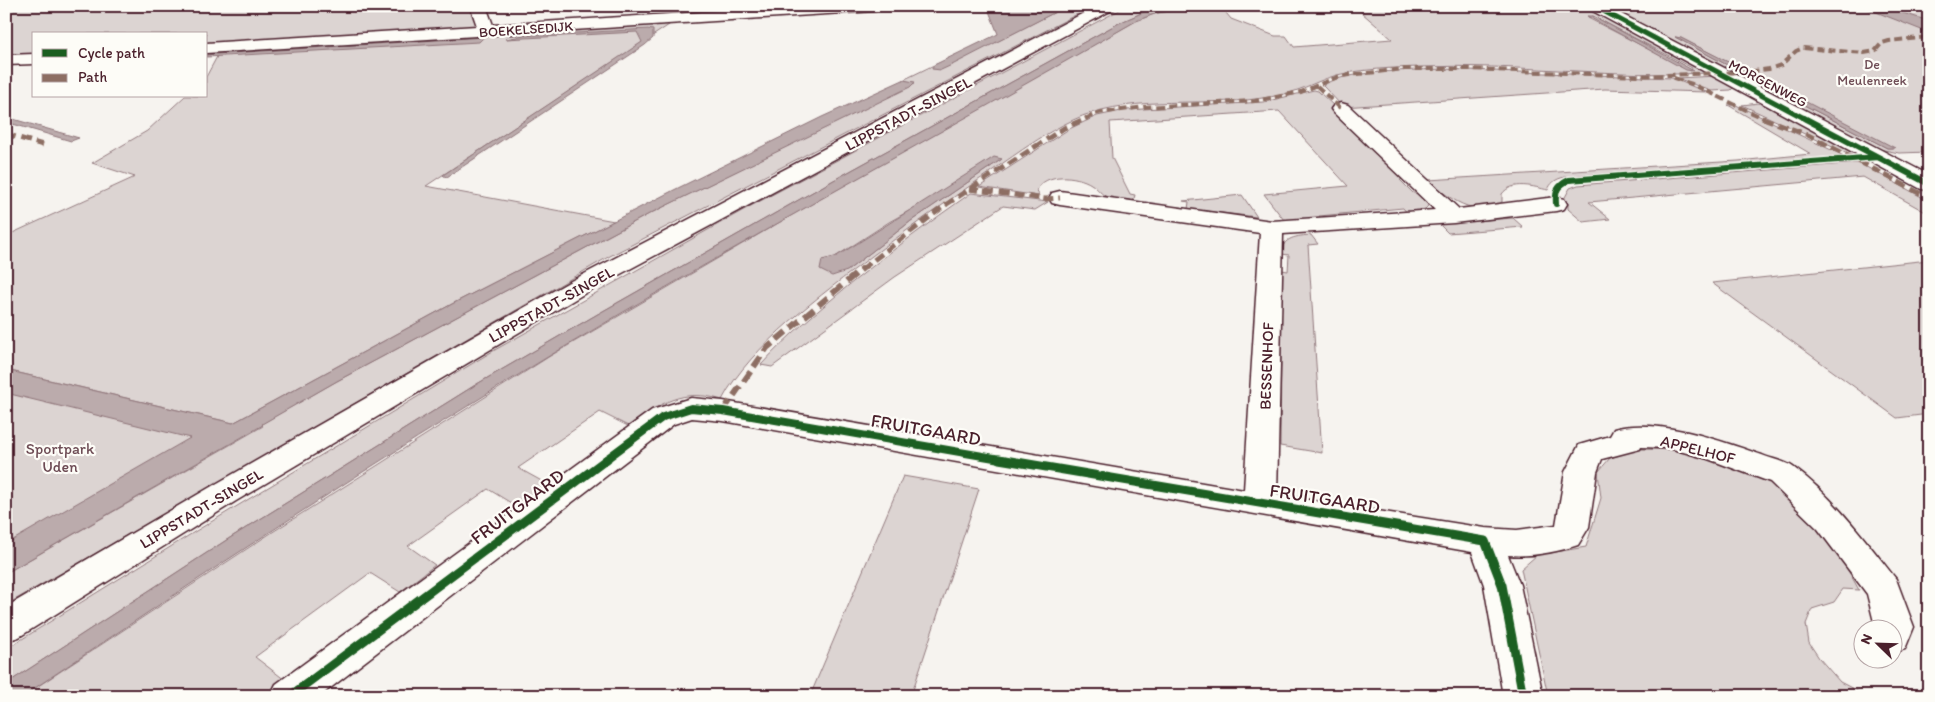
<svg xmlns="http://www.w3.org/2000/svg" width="1935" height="702" viewBox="0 0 1935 702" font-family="Itim,sans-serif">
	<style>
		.green { fill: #dcd4d2; stroke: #937a7e; fill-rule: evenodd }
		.water { fill: #bbabac; stroke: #8e7378 }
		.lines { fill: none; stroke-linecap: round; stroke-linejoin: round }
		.minor-casing { stroke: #4a1f2b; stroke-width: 3 }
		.major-casing { stroke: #4a1f2b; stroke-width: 3 }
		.minor { fill: #fdfcf7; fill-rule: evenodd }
		.major { fill: #fdfcf7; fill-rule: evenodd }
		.quiet-far2 { stroke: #8d6e63; stroke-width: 4; stroke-dasharray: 8 4; stroke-linecap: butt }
		.quiet-far1 { stroke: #8d6e63; stroke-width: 5; stroke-dasharray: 10 5; stroke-linecap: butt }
		.quiet { stroke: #8d6e63; stroke-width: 6; stroke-dasharray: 12 6; stroke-linecap: butt }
		.cycleway-far3-casing { stroke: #fdfcf7; stroke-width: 7 }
		.cycleway-far2-casing { stroke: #fdfcf7; stroke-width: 9 }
		.cycleway-far1-casing { stroke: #fdfcf7; stroke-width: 11 }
		.cycleway-casing { stroke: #fdfcf7; stroke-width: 12 }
		.cycleway-far3 { stroke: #1b5e20; stroke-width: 5 }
		.cycleway-far2 { stroke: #1b5e20; stroke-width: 6 }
		.cycleway-far1 { stroke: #1b5e20; stroke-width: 8 }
		.cycleway { stroke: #1b5e20; stroke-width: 9 }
		.labels { text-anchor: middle; stroke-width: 4.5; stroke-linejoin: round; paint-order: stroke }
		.far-street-label { font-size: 14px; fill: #4a1f2b; stroke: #fdfcf7 }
		.far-park-label { font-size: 14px; fill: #6e4c55; stroke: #fdfcf7 }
		.street-label { font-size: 16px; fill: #4a1f2b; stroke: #fdfcf7 }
		.park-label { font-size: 16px; fill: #6e4c55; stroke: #fdfcf7 }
		.near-street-label { font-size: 19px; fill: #4a1f2b; stroke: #fdfcf7 }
	</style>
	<rect width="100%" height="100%" fill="#f6f3ef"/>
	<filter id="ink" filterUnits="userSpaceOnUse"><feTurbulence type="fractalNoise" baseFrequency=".02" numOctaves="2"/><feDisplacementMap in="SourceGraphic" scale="10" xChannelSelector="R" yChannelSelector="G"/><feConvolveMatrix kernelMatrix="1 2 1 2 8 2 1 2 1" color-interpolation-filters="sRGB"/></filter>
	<g filter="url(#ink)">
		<path class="green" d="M6,6H470L478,29L206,46V34H34V57L6,59Z
			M1067,6H1093L610,256L6,605V573L263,426L261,424L337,381L651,213L915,83L903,80L934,65L1000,40Z
			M1127,6H1225L1222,8L1231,19L1275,36H1286L1294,47L1392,39L1354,6H1585L1711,73C1613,78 1516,63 1419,67C1392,68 1363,69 1337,75C1322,79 1310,86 1295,91C1280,96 1263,98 1247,100C1192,105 1123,96 1073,120C1045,133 1019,152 993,170C952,198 912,226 872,256C824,293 750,346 722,400C682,387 660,404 628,426L600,412L518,468L547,484L516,506L488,489L408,546L435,565L400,592L370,573L255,657L285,680L264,696H23L271,533L550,356L799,211L1136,21L1157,13L1177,10L1176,8L1146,11L1119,23L832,181L596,315L477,384L225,541L6,684V649L196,531L493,351L747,208ZM1593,16L1692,68L1691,71L1588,18ZM1002,159L911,221L847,271L822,260L835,257L889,222Z
			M1601,6H1929V152L1899,153L1874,148L1737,76L1752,74L1746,70L1727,71ZM1675,37L1681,38L1737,67L1729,66ZM1752,78L1893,148H1887Z
			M672,23L426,186L614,221L452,304L233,423L6,370V236L135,177L92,163L147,131L185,96H206V77L220,51Z
			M1443,69L1672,78L1706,92L1605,89L1343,107L1323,86C1336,71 1420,70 1443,69Z
			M1717,76L1734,87L1731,90L1711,91L1677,78Z
			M1314,90L1318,91L1335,107L1330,108L1404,179L1400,180L1413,193H1418L1427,202L1428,206L1425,209L1408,214L1403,208L1319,216L1322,221L1284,220L1264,194L1348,186L1279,111L1110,122L1112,158L1130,194L1135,195L1133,202C1125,201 1117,200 1109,198C1101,195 1098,188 1091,184C1077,175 1045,172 1037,190L1039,196L979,187L1069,129L1097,116L1126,110L1264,102Z
			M1759,103L1766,104L1853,152L1852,154L1850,155L1742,105Z
			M1728,105H1736L1844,156L1580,175C1567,177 1553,176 1548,190C1535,187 1512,180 1502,194V202C1476,220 1447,197 1428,180L1738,161L1811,154Z
			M1859,163L1929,201V214L1863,177L1589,202L1610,219L1583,222L1568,209V203L1564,199L1570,188L1578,185Z
			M971,193L1048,202L1035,210L1003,206L895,277L772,367L761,365C788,335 818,311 849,285C889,253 929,222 971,193Z
			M1242,195L1257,217L1188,209L1189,202L1183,201Z
			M1513,218L1523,227L1448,233L1439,224Z
			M1311,235L1318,244L1308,245L1322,453L1280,446L1282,270L1288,271L1289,255L1282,254C1281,237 1298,236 1311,235Z
			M1929,260V414L1897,418L1712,283Z
			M6,387L199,436L6,553Z
			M1638,449L1683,450L1764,478L1783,492L1837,550L1859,590L1843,589L1834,602L1812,609L1806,624L1809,643L1819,658L1840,682L1867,696H1548L1521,569L1537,555L1586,547L1601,498L1598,472L1610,458Z
			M903,476L979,489L911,696H810Z"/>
		<path class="water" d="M1067,6L954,64L941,70L932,69L934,65L998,34L989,11L1009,7Z
			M1861,6H1887L1903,13L1929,21V33Z
			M1166,8L1178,9L1157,13L1136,21C942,133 744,239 551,355C372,463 197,579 23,696H6V684L225,541L477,384L596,315L832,181L1119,23L1146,11Z
			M1587,16H1593L1694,71L1686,70Z
			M648,29L653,30V38L645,45L447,177L444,176L443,175L642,42L637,32L506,39L521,36Z
			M484,37L479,42L206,57V55L216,54Z
			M1675,37L1681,38L1738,67L1729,66Z
			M1750,77H1758L1895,148H1887Z
			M903,80L915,82L910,87L651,213L337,381L262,424L263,425L6,573V544L190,438L6,393V370L233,423L452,304L674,190L822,117Z
			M6,117L79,138L71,141L6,122Z
			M994,157L1002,159L911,221L847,271L832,276L820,270L822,260L835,257L858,243Z"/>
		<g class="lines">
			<defs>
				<path id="minor" d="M470,6H486L493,25L796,6H883L880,9L875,11L206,53V43L477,26Z
					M1586,6H1606L1929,175V190L1921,189L1589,9Z
					M34,54V64L6,65V55Z
					M1341,103L1348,105L1459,209L1556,197L1564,199L1567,204L1564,209L1556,211L1454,223L1283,234L1277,495L1485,528L1517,530L1556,525L1565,472L1579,445L1610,436L1614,429C1657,417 1721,441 1762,455C1771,459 1785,461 1793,467C1834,497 1865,540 1896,579L1914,627L1905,649L1892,653V630H1876L1867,594L1818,529L1770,482L1708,459L1669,448L1641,447L1640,449L1602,459L1597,472L1589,527L1578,545C1557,552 1530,557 1508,555L1520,585L1543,696H1503L1484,585L1472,552L723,421L692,418L674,424L320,696H270L276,684L652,410L691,398L723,401L1244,490L1260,233L1060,205L1052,203L1049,198L1052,193L1060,191L1272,221L1435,210L1334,113L1331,109L1334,105Z"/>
				<path id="major" d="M1097,6H1117L1114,9L587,292L236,501L19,637L6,641V607L214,485L569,282Z"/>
			</defs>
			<use href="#minor" class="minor-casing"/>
			<use href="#major" class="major-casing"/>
			<use href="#minor" class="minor"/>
			<use href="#major" class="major"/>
			<path class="quiet-far2" d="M1674,78L1692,84L1765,119
				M1317,86L1341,109
				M1085,119L1098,113L1144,107L1255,101L1301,92L1340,76L1404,69H1470L1639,76L1746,72L1769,69L1781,65L1796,51L1803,48L1864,53L1875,51L1882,43L1889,41L1929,37"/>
			<path class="quiet-far1" d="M1763,118L1808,135L1929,198
				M6,134L43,145
				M969,189L1045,199L1060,198
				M862,269L947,204L1064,128L1087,118"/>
			<path class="quiet" d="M723,411L767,348L863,268"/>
			<defs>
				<path id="cycleway-far3" d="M1594,6L1806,119"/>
				<path id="cycleway-far2" d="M1804,118L1929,184
					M1556,204C1555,191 1557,186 1569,180L1878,157"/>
				<path id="cycleway-far1" d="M605,460L663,417L691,408L723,411L1006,460"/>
				<path id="cycleway" d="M999,459L1485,541L1502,585L1523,696
					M290,696L607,459"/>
			</defs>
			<use href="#cycleway-far3" class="cycleway-far3-casing"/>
			<use href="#cycleway-far2" class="cycleway-far2-casing"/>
			<use href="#cycleway-far1" class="cycleway-far1-casing"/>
			<use href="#cycleway" class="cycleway-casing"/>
			<use href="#cycleway-far3" class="cycleway-far3"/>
			<use href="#cycleway-far2" class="cycleway-far2"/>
			<use href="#cycleway-far1" class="cycleway-far1"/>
			<use href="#cycleway" class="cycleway"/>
		</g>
	</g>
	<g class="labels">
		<g class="far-street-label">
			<text transform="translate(526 29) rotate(-4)" y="5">BOEKELSEDIJK</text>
			<text transform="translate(1768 83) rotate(28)" y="5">MORGENWEG</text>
		</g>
		<g class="far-park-label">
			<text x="1872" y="69">De<tspan x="1872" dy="16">Meulenreek</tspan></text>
		</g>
		<g class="street-label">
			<text transform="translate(908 113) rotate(-28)" y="6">LIPPSTADT-SINGEL</text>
			<text transform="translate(551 304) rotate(-29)" y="6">LIPPSTADT-SINGEL</text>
			<text transform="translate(1266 366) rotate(-88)" y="6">BESSENHOF</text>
			<text transform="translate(1698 449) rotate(14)" y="6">APPELHOF</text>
			<text transform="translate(201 508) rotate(-31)" y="6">LIPPSTADT-SINGEL</text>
		</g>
		<g class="park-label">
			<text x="60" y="454">Sportpark<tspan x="60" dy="18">Uden</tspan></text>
		</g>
		<g class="near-street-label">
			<text transform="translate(926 429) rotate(10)" y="7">FRUITGAARD</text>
			<text transform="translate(1325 498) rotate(9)" y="7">FRUITGAARD</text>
			<text transform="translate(517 506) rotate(-37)" y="7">FRUITGAARD</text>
		</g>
	</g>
	<rect width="1935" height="702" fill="none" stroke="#fdfcf7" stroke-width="25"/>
	<rect x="12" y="12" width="1910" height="677" fill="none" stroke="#4a1f2b" stroke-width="2" filter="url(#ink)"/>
	<rect x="32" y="32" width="175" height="65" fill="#fdfcf7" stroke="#b5a4a5"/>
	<rect x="42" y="49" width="25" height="8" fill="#1b5e20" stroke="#b5a4a5"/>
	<text x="78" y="58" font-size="15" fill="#4a1f2b">Cycle path</text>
	<rect x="42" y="74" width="25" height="8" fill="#8d6e63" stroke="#b5a4a5"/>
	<text x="78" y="82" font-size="15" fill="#4a1f2b">Path</text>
	<g transform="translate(1878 644) rotate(293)"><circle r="24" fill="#fdfcf7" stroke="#b5a4a5"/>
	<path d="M0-4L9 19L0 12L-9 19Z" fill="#4a1f2b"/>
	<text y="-8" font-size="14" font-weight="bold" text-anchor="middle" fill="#4a1f2b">N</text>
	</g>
</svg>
